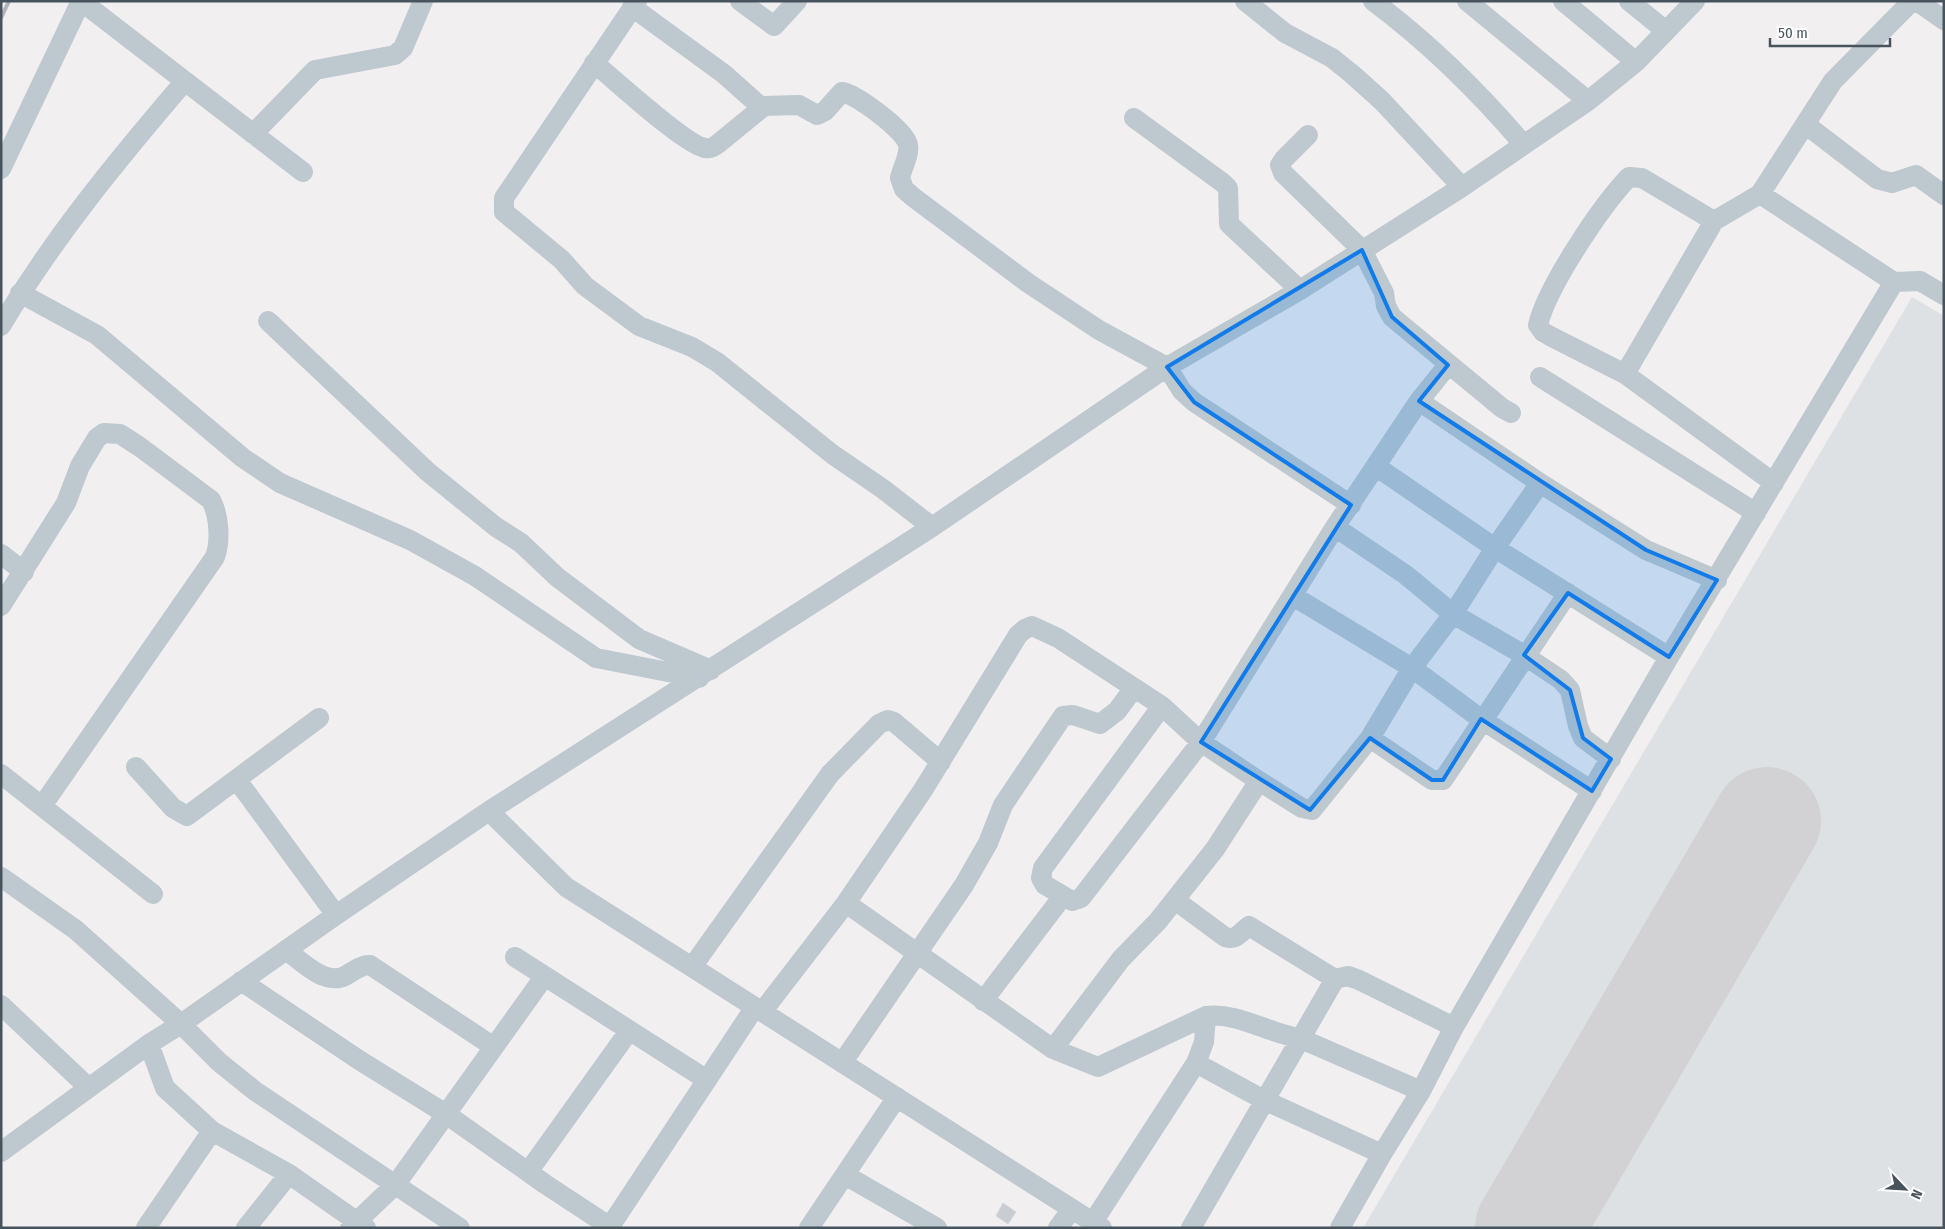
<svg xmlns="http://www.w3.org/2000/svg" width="1945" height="1229" viewBox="0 0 1945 1229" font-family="'Fira Sans Condensed',sans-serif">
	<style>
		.airport { fill: #dee1e4 }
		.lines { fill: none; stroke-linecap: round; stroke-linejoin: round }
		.runway { stroke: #d2d2d5; stroke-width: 108 }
		.building { fill: #c9cdd2; stroke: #d3d6db }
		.minor { stroke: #bdc8cf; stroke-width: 20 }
		.rail { stroke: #b1b5ba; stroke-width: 4 }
		.marked { fill: #117bea; fill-opacity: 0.2; stroke: #117bea; stroke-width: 4; stroke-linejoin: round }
	</style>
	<rect width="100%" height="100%" fill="#f2eff0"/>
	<path class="airport" d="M1912,297L1944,316V1223L1941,1228H1363Z"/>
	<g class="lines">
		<path class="runway" d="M1529,1228L1767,821"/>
	</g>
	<path class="building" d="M1003,1203L1016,1212L1008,1224L996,1216Z"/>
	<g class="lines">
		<path class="minor" d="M81,1L303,172
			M637,1L504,198V212L562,260L585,286L639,326L692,347L717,362L832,454L883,489L932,527
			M740,1L774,26L797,1
			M1245,1L1285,33L1332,58L1352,74L1382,101L1462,187
			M1373,1C1429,43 1479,92 1524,145
			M1467,1L1588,101
			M1563,1L1636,62
			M1629,1L1666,31
			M1917,1L1944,20
			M632,7L724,74L760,106L799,105L817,115L825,111L842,92C856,94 906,131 908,145C910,155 902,168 900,178L904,189L913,197L1028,283L1099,330L1167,367L1182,391L1194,402L1351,505
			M594,63C614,79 685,145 705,148C711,149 714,147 719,143L763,107
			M1134,118L1223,183L1228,188L1229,224L1300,290
			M1805,124L1877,179L1892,183L1916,175L1944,195
			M253,134L315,70L395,55L403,48L423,1
			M1308,135L1284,159L1280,165L1283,173L1362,250L1384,293L1386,306L1392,317L1502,408L1511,413
			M1,169L81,1
			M1760,194L1833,81L1912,1
			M1714,221L1642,178L1629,177C1601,206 1547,287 1538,325L1543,332L1552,337L1625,374L1774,483
			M20,293L97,335L243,458L280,483L410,540L475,576L596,658L699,678
			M268,321L428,472L496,527L521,543L557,577L639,639L711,670
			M1,326C53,238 119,158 185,81
			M1625,374L1714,221L1760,194L1894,282
			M1540,377L1756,513
			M1419,401L1540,483L1646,550L1717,580
			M1377,467L1495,548L1669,657
			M1335,527L1406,575L1453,614L1524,655L1561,680L1570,690L1578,726L1583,738L1611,759
			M1,554L24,572
			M1293,596L1412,668L1481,719L1592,791
			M1,606L66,503L80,466L97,438L104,433L120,434L140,447L211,500C219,515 221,540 215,557L42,806
			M1162,706L1043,868L1041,878L1045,885L1072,901L1081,898L1201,742L1335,527L1419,401L1448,365
			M1370,738L1432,780H1443L1568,593
			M136,767L173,808L187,816L319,718
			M1,774L153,894
			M237,780L336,915
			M489,811L932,527L1167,367L1300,290L1462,187L1588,101L1636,62L1695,1
			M1,877L76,930L181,1024L219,1062L255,1091L460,1228
			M1175,900L1225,937C1237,941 1240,932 1249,926L1335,979
			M846,903L923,790L1018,635L1025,629L1032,626L1058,638L1162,706L1201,742L1259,781L1302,808L1312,810L1370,738L1412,668L1453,614L1495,548L1540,483
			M286,950C301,961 325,986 345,976C352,972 362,964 370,965L494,1047
			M515,957L707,1080
			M692,967L830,774L879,724L888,720L894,722L941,762
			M241,981L359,1060L446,1114L545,1184L609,1226
			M983,1001L1063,896
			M1,1005L89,1088
			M762,1012L846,903L1053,1049L1098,1067L1206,1016C1237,1012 1268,1033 1299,1038L1421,1091
			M149,1044L165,1088L212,1131L289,1174L366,1228
			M1053,1049L1121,959L1158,921L1215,849L1259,781
			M842,1063L964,885L988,843L1003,805L1063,716L1073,715L1100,724L1117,711L1134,688
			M1196,1063L1264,1100L1382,1154
			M1,1152L149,1044L181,1024L336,915L489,811L566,887L1102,1228
			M528,1172L629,1031
			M845,1175L937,1228
			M1093,1222L1196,1063L1204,1042L1206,1016
			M146,1228L212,1131
			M246,1228L289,1174
			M350,1228L396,1184L544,977
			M609,1228L755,1007
			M809,1228L897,1097
			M1058,1228L1072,1209
			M1191,1228L1335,979L1348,976L1359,980L1454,1027
			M1340,1228L1382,1154L1421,1091L1454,1027L1669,657L1894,282L1920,281L1944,295"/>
		<path class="rail" d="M1,18L9,1"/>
	</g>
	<path class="marked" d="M1362,250L1392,317L1448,365L1419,401L1646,550L1717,580L1669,657L1568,593L1524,655L1570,690L1583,738L1611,759L1592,791L1481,719L1443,780H1432L1370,738L1310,810L1201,742L1351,505L1194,402L1167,367Z"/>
	<rect width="1945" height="1229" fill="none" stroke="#47545e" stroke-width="5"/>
	<g transform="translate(1905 1189) rotate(115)" stroke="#ffffff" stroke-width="4" paint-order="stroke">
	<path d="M0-4L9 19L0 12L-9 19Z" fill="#47545e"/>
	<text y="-8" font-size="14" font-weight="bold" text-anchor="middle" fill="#47545e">N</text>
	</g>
	<path d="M1770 38v8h120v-8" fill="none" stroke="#47545e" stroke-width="2.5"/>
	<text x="1778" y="38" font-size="15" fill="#47545e" stroke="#ffffff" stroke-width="4" paint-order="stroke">50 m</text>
</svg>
